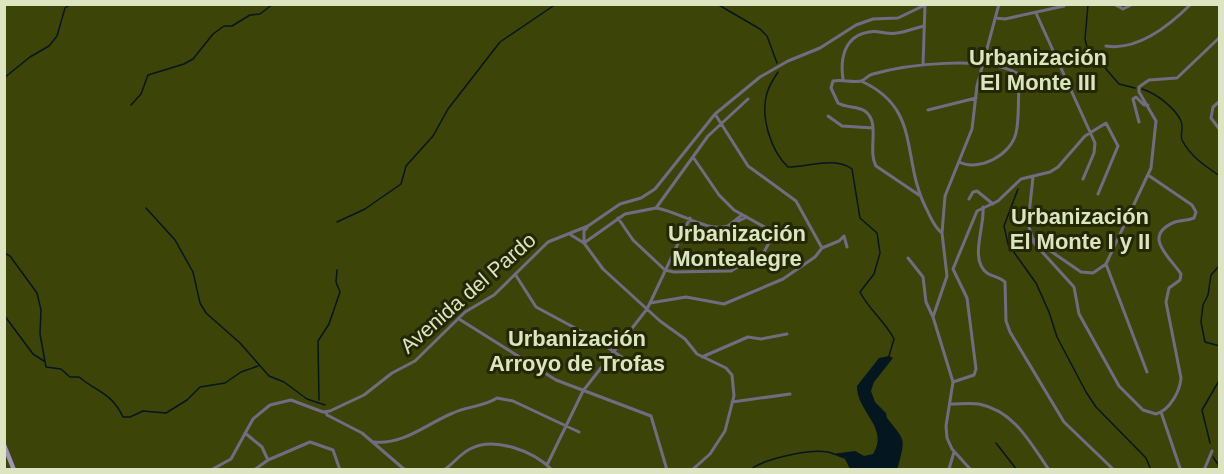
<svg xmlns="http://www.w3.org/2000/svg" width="1224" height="474" viewBox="0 0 1224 474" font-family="Helvetica,sans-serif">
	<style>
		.green { fill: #3d4408 }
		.water { fill: #041620 }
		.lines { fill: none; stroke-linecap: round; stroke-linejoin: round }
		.stream { stroke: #041620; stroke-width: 1.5 }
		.street { stroke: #726c83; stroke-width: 3 }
		.secondary { stroke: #9f95bb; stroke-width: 4.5 }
		.labels { text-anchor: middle; stroke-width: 6; stroke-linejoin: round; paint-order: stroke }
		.street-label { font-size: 21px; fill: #dde4c2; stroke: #222704 }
		.neighbourhood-label { font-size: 22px; font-weight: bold; fill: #dde4c2; stroke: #222704 }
	</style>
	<rect width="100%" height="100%" fill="#222704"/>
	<path class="green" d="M4,5H1219V469H5Z"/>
	<path class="water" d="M889,356L893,358L874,382L871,391L875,402L886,413L887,418C905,441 906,437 898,467L896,469H850L845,459L832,454L855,451L864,456L873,454C890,428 856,411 857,386L879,358Z"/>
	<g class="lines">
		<path class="stream" d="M717,4L760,29L767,36L777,63
			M1088,4L1085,39L1087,47L1119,84L1135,88
			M778,72C774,78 769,86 767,93C760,117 771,151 788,167C808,167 835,156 852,169L860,218L877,233L880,253L874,274L860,292C869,310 885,321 894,339L889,356
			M4,78L30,57L49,46L57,36L65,8L71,4
			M1142,89C1156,93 1175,108 1181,121C1184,127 1180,134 1182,140C1190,156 1205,166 1220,176
			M131,105L141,94L148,75L184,64L193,59L213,34L224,26H232L250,15L260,14L273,4
			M1018,189L1004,226L1008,244L1036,283L1049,312L1057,337L1086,392L1096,407L1146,458L1151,470
			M146,208L175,240L193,272L200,303L206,313L240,343L269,376L284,382L307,399L325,405
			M337,222L365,209L401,184L406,166L433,136L448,109L500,42L556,4
			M4,253L10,256L37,293L41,310L40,334L46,367L61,369L70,377H79C97,392 112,393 123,417H130L143,411L166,413L187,400L200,387L225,383L241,372L258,366
			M1220,265L1211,275L1208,295L1203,305L1201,322L1205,342L1220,346
			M4,315L33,354L44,361
			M319,400L318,341L329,324L340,292L336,282L337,270
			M996,443L1017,470
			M1210,443L1202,410L1220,379
			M1213,457L1220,467
			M750,470C765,458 819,446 834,454"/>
		<path class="street" d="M1114,4L1123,9L1133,4
			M1036,13L1095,143L1094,153L1083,179
			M995,18L1005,19L1064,6
			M1106,46C1138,51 1169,26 1191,4
			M923,65L925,5
			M843,79C840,59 844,36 869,32C878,30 887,35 897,33C906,32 915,28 924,26
			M861,81C923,109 900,159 927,210C931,218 934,227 942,233
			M1220,101L1213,107L1211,118L1220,130
			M928,110L976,98
			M828,116L842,126L873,128
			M1139,122L1133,99L1136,97L1144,105H1148
			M1033,177L1028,224L1034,243L1074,287L1079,314L1119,386L1143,410L1156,414C1170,410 1180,391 1181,378L1166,302L1169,288L1180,280L1181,274C1170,257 1141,236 1175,222C1181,220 1187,221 1194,218L1196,212L1192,205L1148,175
			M919,195L876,166C867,150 881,123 865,111C857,106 846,108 838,103L831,88L833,81C842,79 852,83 861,81C865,80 868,75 873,74C908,64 984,56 1017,73L1020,80C1017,97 1020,116 1016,133C1011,155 979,172 959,162
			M969,199L973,192L977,191L993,204
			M983,207C985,227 969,259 987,273C993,277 1000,277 1005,282L1006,321L1010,332L1064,422L1114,470
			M656,208C678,211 708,233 728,226
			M742,215L728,226L747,217
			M618,218L633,240L665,270L674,272L731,271L764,252L770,241V230L734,210L719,195L693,157
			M571,235L584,243L603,269L660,321L685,339L697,354L726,368L732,375L734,396L725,431L710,454L692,470
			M1033,239L1081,272L1093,273L1106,264L1151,168L1156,121L1139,92V87L1149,80L1177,78L1220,37
			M584,241V231L587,228
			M584,243L625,214L656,208L708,136L748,99
			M822,248L839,241L844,236L847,247
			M908,258L923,277L926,302L933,317
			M1106,264L1147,372
			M515,274L536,307L590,336L643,371
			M650,303L690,218
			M648,307L650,303L686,297L724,304L783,279L815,257L822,248L796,201L748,166L715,114
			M459,319L556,380L651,416L667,470
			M702,357L748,337L761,339L787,334
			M953,382L974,375L976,369L967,298L953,269L977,211L998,201L1021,179L1050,172L1058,167L1085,136L1106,123L1118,146L1098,194
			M732,402L790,394
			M951,404C960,404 969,403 979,404C1014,411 1030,442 1049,470
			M326,412L327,415L362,433L405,470
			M1161,412L1180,468
			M245,433L262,447L268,460
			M374,442C404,445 426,424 453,413C468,406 483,407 497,398L513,401L579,432
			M547,465L583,391L647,309
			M949,469L954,452
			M211,470L231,459L253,419L270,405L291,400L323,412L330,411L364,395L392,373L415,361L465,312L494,295L548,242L588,226L620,204L641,198L655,189L715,114L760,77L788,61L820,48L856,25L873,19L898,18L927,4
			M254,470L268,460L310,442L333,450L340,470
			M444,470C453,464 460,454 470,449C494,436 534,451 552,470
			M971,470L952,449L947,438L946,426L953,382L933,317L947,276L942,233L945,196L972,129L977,86L999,4
			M1204,470L1212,451"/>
		<path class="secondary" d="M4,445L14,470"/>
	</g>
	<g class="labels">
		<g class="street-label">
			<text transform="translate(468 293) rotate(-41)" y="7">Avenida del Pardo</text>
		</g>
		<g class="neighbourhood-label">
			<text x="1038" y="65">Urbanización<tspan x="1038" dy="25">El Monte III</tspan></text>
			<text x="1080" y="224">Urbanización<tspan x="1080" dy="25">El Monte I y II</tspan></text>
			<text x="737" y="241">Urbanización<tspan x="737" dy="25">Montealegre</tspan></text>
			<text x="577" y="346">Urbanización<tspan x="577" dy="25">Arroyo de Trofas</tspan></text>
		</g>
	</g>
	<rect width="1224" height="474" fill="none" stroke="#dde4c2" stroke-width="12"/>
</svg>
